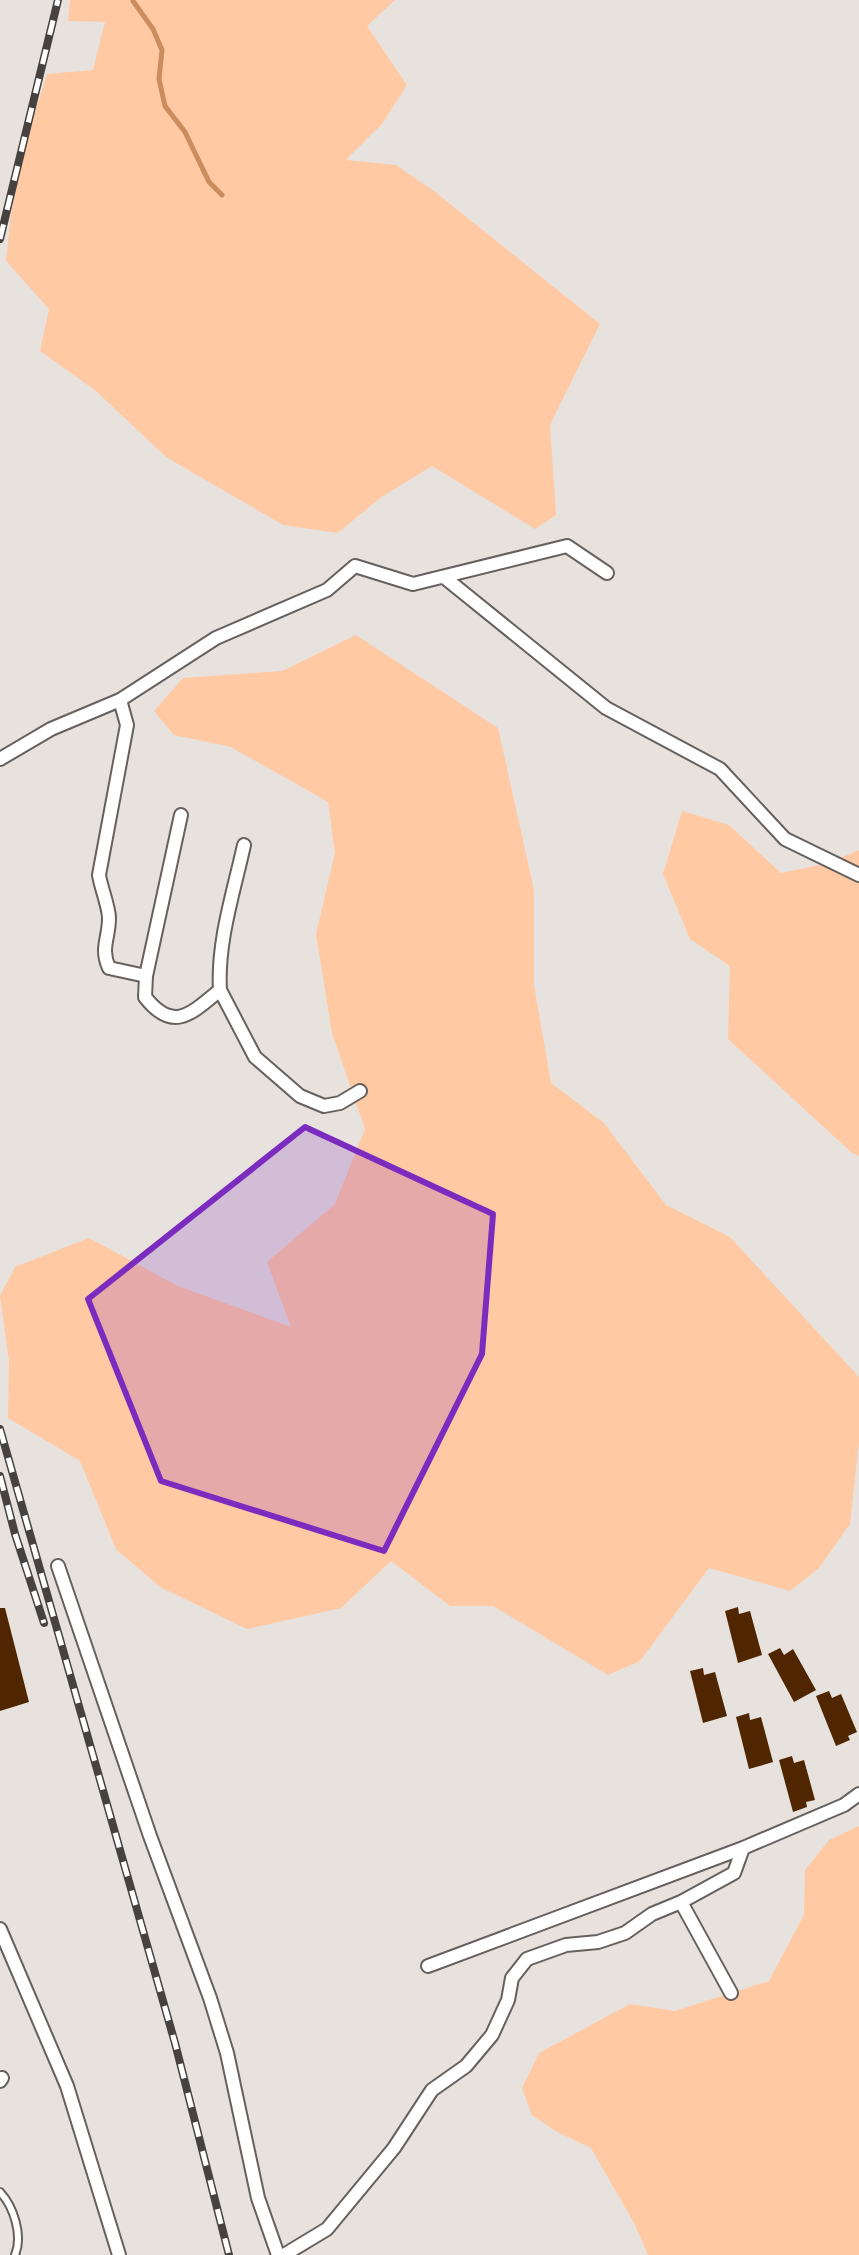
<svg xmlns="http://www.w3.org/2000/svg" width="859" height="2255" viewBox="0 0 859 2255" font-family="Raleway,sans-serif">
	<style>
		.green { fill: #ffc9a4 }
		.lines { fill: none; stroke-linecap: round; stroke-linejoin: round }
		.stream { stroke: #cb8c5e; stroke-width: 5 }
		.building { fill: #502600 }
		.service-casing { stroke: #66615e; stroke-width: 10 }
		.minor-casing { stroke: #66615e; stroke-width: 16 }
		.service { stroke: #fff; stroke-width: 6 }
		.minor { stroke: #fff; stroke-width: 12 }
		.rail-casing { stroke: #454240; stroke-width: 8 }
		.rail { stroke: #fff; stroke-width: 5; stroke-dasharray: 15; stroke-linecap: butt }
		.marked { fill: #7b2cbf; fill-opacity: 0.2; stroke: #7b2cbf; stroke-width: 6; stroke-linejoin: round }
	</style>
	<rect width="100%" height="100%" fill="#e8e2de"/>
	<path class="green" d="M70,0H395L367,26L407,85L382,124L346,160L396,165L434,191L600,324L550,425L556,515L535,529L432,466L380,498L338,533L283,525L166,457L96,391L40,351L49,309L6,261L11,214L22,154L47,74L93,70L105,22L68,21Z
		M356,635L498,728L534,890V985L551,1083L604,1123L666,1205L730,1237L859,1377V1442L850,1524L819,1568L790,1591L709,1568L640,1661L608,1675L493,1606H450L391,1561L341,1608L247,1629L160,1587L116,1549L80,1461L8,1418L9,1361L0,1296L15,1267L89,1238L178,1286L291,1327L267,1262L335,1204L365,1129L332,1033L316,934L335,853L328,802L231,747L174,735L154,711L183,678L282,671Z
		M682,811L729,825L781,873L829,863L859,850V1156L852,1153L728,1039L730,966L690,939L663,874Z
		M859,1826V2255H648L634,2223L591,2148L557,2132L532,2115L522,2088L539,2053L630,2004L675,2011L769,1981L804,1915L805,1870L829,1840Z"/>
	<g class="lines">
		<path class="stream" d="M133,1L153,29L162,50L159,79L165,106L185,132L209,182L222,195"/>
	</g>
	<path class="building" d="M738,1607L739,1614L750,1611L762,1655L738,1663L725,1611Z
		M0,1608H5L29,1702L0,1711Z
		M780,1648L784,1655L793,1649L816,1690L794,1702L768,1654Z
		M703,1668L704,1675L715,1672L727,1716L703,1723L690,1671Z
		M829,1691L832,1698L841,1694L857,1732L848,1736L850,1740L836,1746L816,1696Z
		M749,1713L750,1720L761,1717L773,1762L749,1769L736,1717Z
		M792,1756L794,1763L804,1760L815,1800L806,1802L807,1807L793,1812L779,1760Z"/>
	<g class="lines">
		<defs>
			<path id="service" d="M0,2192C14,2207 23,2236 15,2255"/>
			<path id="minor" d="M444,577L606,708L720,769L785,839L859,875
				M120,700L127,725L99,875C101,888 109,907 109,918C109,939 100,948 109,968L146,976L181,815
				M0,759L51,729L120,700L216,638L327,590L355,566L413,584L567,546L607,573
				M146,976L145,997C173,1033 191,1014 220,990C217,942 234,891 244,845
				M220,990L255,1057L300,1096L324,1106L340,1103L360,1091
				M58,1566L150,1836L210,1998L227,2053L258,2198L278,2255
				M681,1902L731,1993
				M0,1929L67,2086L119,2255
				M428,1966L743,1848L844,1805L859,1794
				M0,2081L2,2078
				M284,2255L327,2229L394,2148L432,2090L466,2066L492,2035L508,2000L512,1978L527,1959L566,1945L598,1942L625,1933L652,1914L681,1902L734,1873L743,1848"/>
		</defs>
		<use href="#service" class="service-casing"/>
		<use href="#minor" class="minor-casing"/>
		<use href="#service" class="service"/>
		<use href="#minor" class="minor"/>
		<defs>
			<path id="rail" d="M0,239L58,0
				M0,1429L175,2043L229,2255
				M0,1476L15,1534L44,1623"/>
		</defs>
		<use href="#rail" class="rail-casing"/>
		<use href="#rail" class="rail"/>
	</g>
	<path class="marked" d="M305,1127L493,1214L482,1354L384,1551L161,1481L88,1299Z"/>
</svg>
